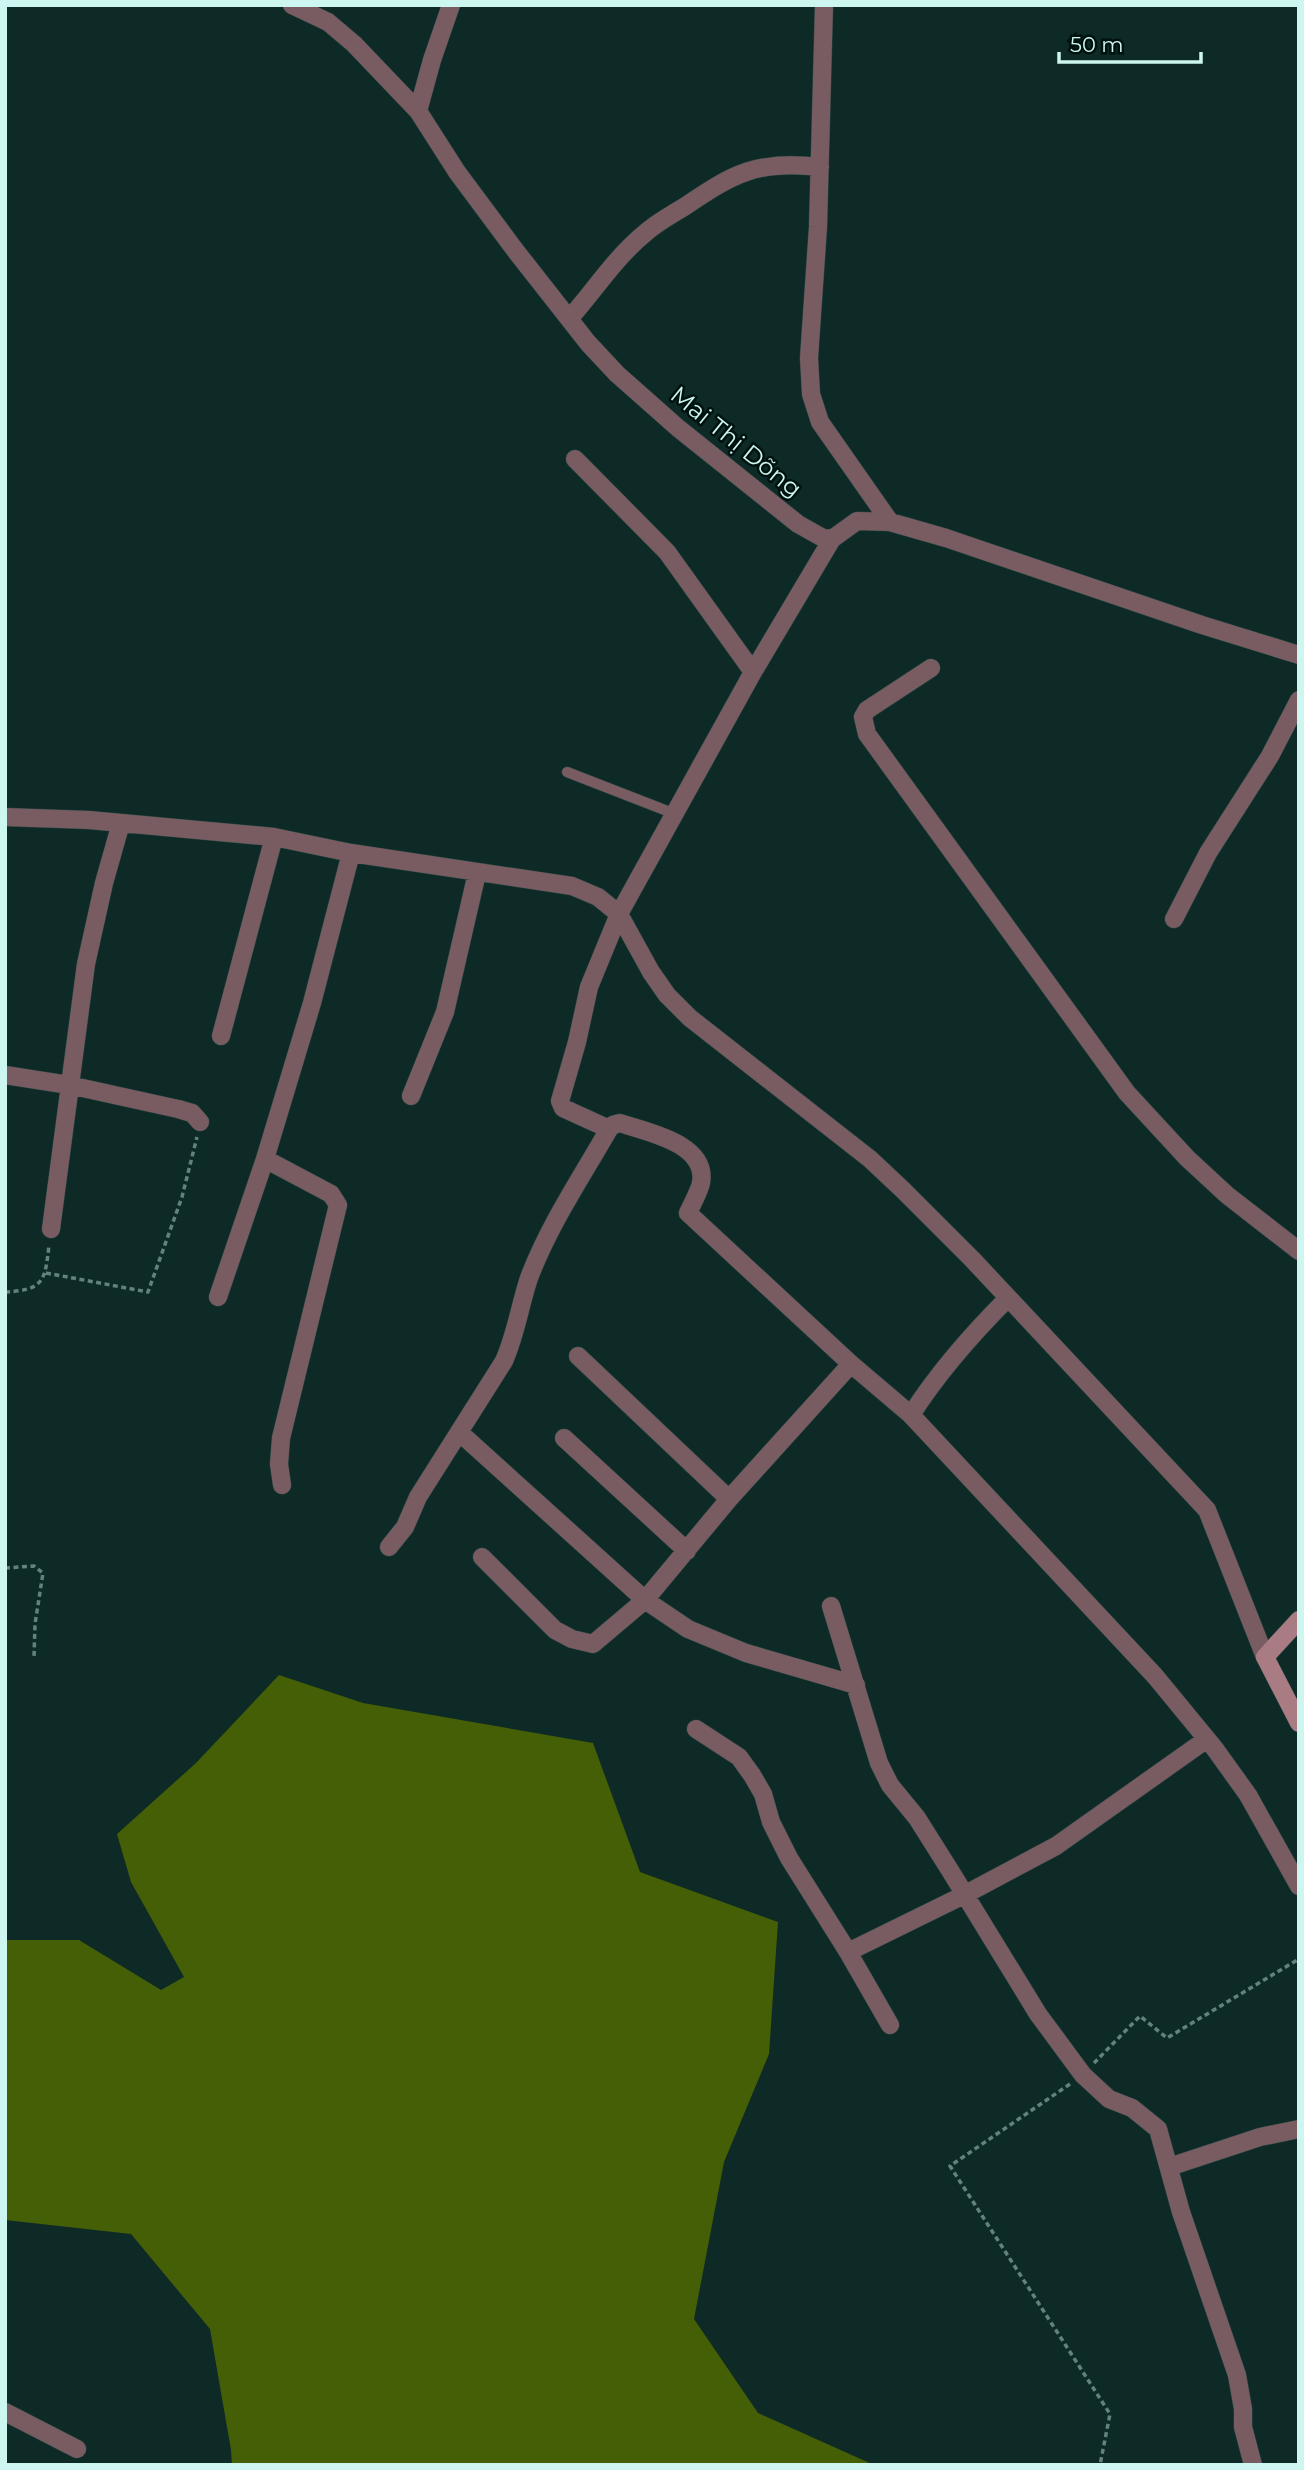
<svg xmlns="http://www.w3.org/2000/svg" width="1304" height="2470" viewBox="0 0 1304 2470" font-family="Montserrat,sans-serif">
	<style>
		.forest { fill: #445f06 }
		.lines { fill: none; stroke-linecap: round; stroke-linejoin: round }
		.lane-casing { stroke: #294743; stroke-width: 11 }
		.street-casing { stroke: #294743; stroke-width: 19 }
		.secondary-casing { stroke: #294743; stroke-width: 19 }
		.path { stroke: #61827e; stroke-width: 3.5; stroke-dasharray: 5 3.5; stroke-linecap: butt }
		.lane { stroke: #795c61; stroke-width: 10 }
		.street { stroke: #795c61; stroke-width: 18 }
		.secondary { stroke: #a97c84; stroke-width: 18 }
		.labels { text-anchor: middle; stroke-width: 5; stroke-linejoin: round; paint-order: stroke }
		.street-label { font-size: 24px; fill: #cef6f1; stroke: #001210 }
	</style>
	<rect width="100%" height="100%" fill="#0e2a27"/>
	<path class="forest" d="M279,1675L363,1703L593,1743L640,1872L778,1922L769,2054L724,2162L694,2319L758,2413L874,2465H232L231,2450L210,2329L131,2234L5,2220V1940H79L161,1990L184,1977L131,1882L117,1834L196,1763Z"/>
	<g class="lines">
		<defs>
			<path id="lane" d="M567,772L675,814"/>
			<path id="street" d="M292,5L328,22L354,44L418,111L457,172L515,250L588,343L617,374L678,428L798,524L823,538L832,539L857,521L890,522L946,538L1202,625L1299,655
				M824,5L818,227L809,358L811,394L820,422L890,522
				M418,111L432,60L451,5
				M569,319C594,291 615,258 644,234C656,223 671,215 684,207C734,173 757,160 820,167
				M575,459L667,552L753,672
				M931,668L867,710L863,717L867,734L1127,1093L1187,1158L1227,1195L1299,1251
				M5,817L89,820L274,837L351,853L572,886L598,897L619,914L651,972L667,995L690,1018L870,1159L903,1190L972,1259L1207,1510L1265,1657
				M1174,919L1208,853L1270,756L1299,700
				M221,1036L274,837
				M5,1075L69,1085L178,1109L192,1113L200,1122
				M411,1096L445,1012L477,873
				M609,1129L613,1125L620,1123C646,1132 708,1143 701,1183C699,1192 692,1204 688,1213L851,1364L911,1415L1155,1676L1215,1749L1248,1795L1299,1886
				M51,1229L86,964L104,883L121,823
				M218,1297L265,1159
				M578,1356L729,1499
				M911,1415C939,1371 971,1335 1008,1298
				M459,1432L645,1600L688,1629L746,1653L856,1685
				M564,1438L687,1551
				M282,1485L279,1464L281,1438L338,1205L331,1194L265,1159L312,1003L351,853
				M389,1547L405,1527L418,1497L504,1361C516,1334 520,1305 529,1278C549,1225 581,1178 609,1129L563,1108L560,1101L577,1042L589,987L619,914L753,672L832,539
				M482,1557L555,1630L572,1639L593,1644L645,1600L729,1499L851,1364
				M831,1606L879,1763L890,1785L917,1818L951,1872L1038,2014L1083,2075L1109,2099L1132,2108L1158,2129L1181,2212L1237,2375L1243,2409V2427L1253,2465
				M696,1729L739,1757L752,1775L763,1794L771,1822L789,1858L848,1952L890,2025
				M848,1952L964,1895L1056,1846L1207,1739
				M1169,2167L1260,2137L1299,2129
				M5,2412L77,2449"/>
			<path id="secondary" d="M1299,1620L1265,1657L1299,1723"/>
		</defs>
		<use href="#lane" class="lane-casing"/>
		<use href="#street" class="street-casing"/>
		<use href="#secondary" class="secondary-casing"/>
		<path class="path" d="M46,1273L148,1292L182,1197L197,1137
			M5,1292C44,1290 45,1281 49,1245
			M5,1568L34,1566L43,1573L35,1624L34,1657
			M1094,2063L1140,2016L1167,2038L1299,1959
			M1070,2084L950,2166L1110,2414L1100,2465"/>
		<use href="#lane" class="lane"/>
		<use href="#street" class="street"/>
		<use href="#secondary" class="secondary"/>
	</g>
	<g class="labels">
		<g class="street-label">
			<text transform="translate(736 442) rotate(39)" y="8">Mai Thị Dõng</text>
		</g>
	</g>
	<rect width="1304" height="2470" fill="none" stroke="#cef6f1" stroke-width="14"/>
	<path d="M1059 52v10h142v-10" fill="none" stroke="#cef6f1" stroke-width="3.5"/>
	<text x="1070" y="52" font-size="21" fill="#cef6f1" stroke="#001210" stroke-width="5" paint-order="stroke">50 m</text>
</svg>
